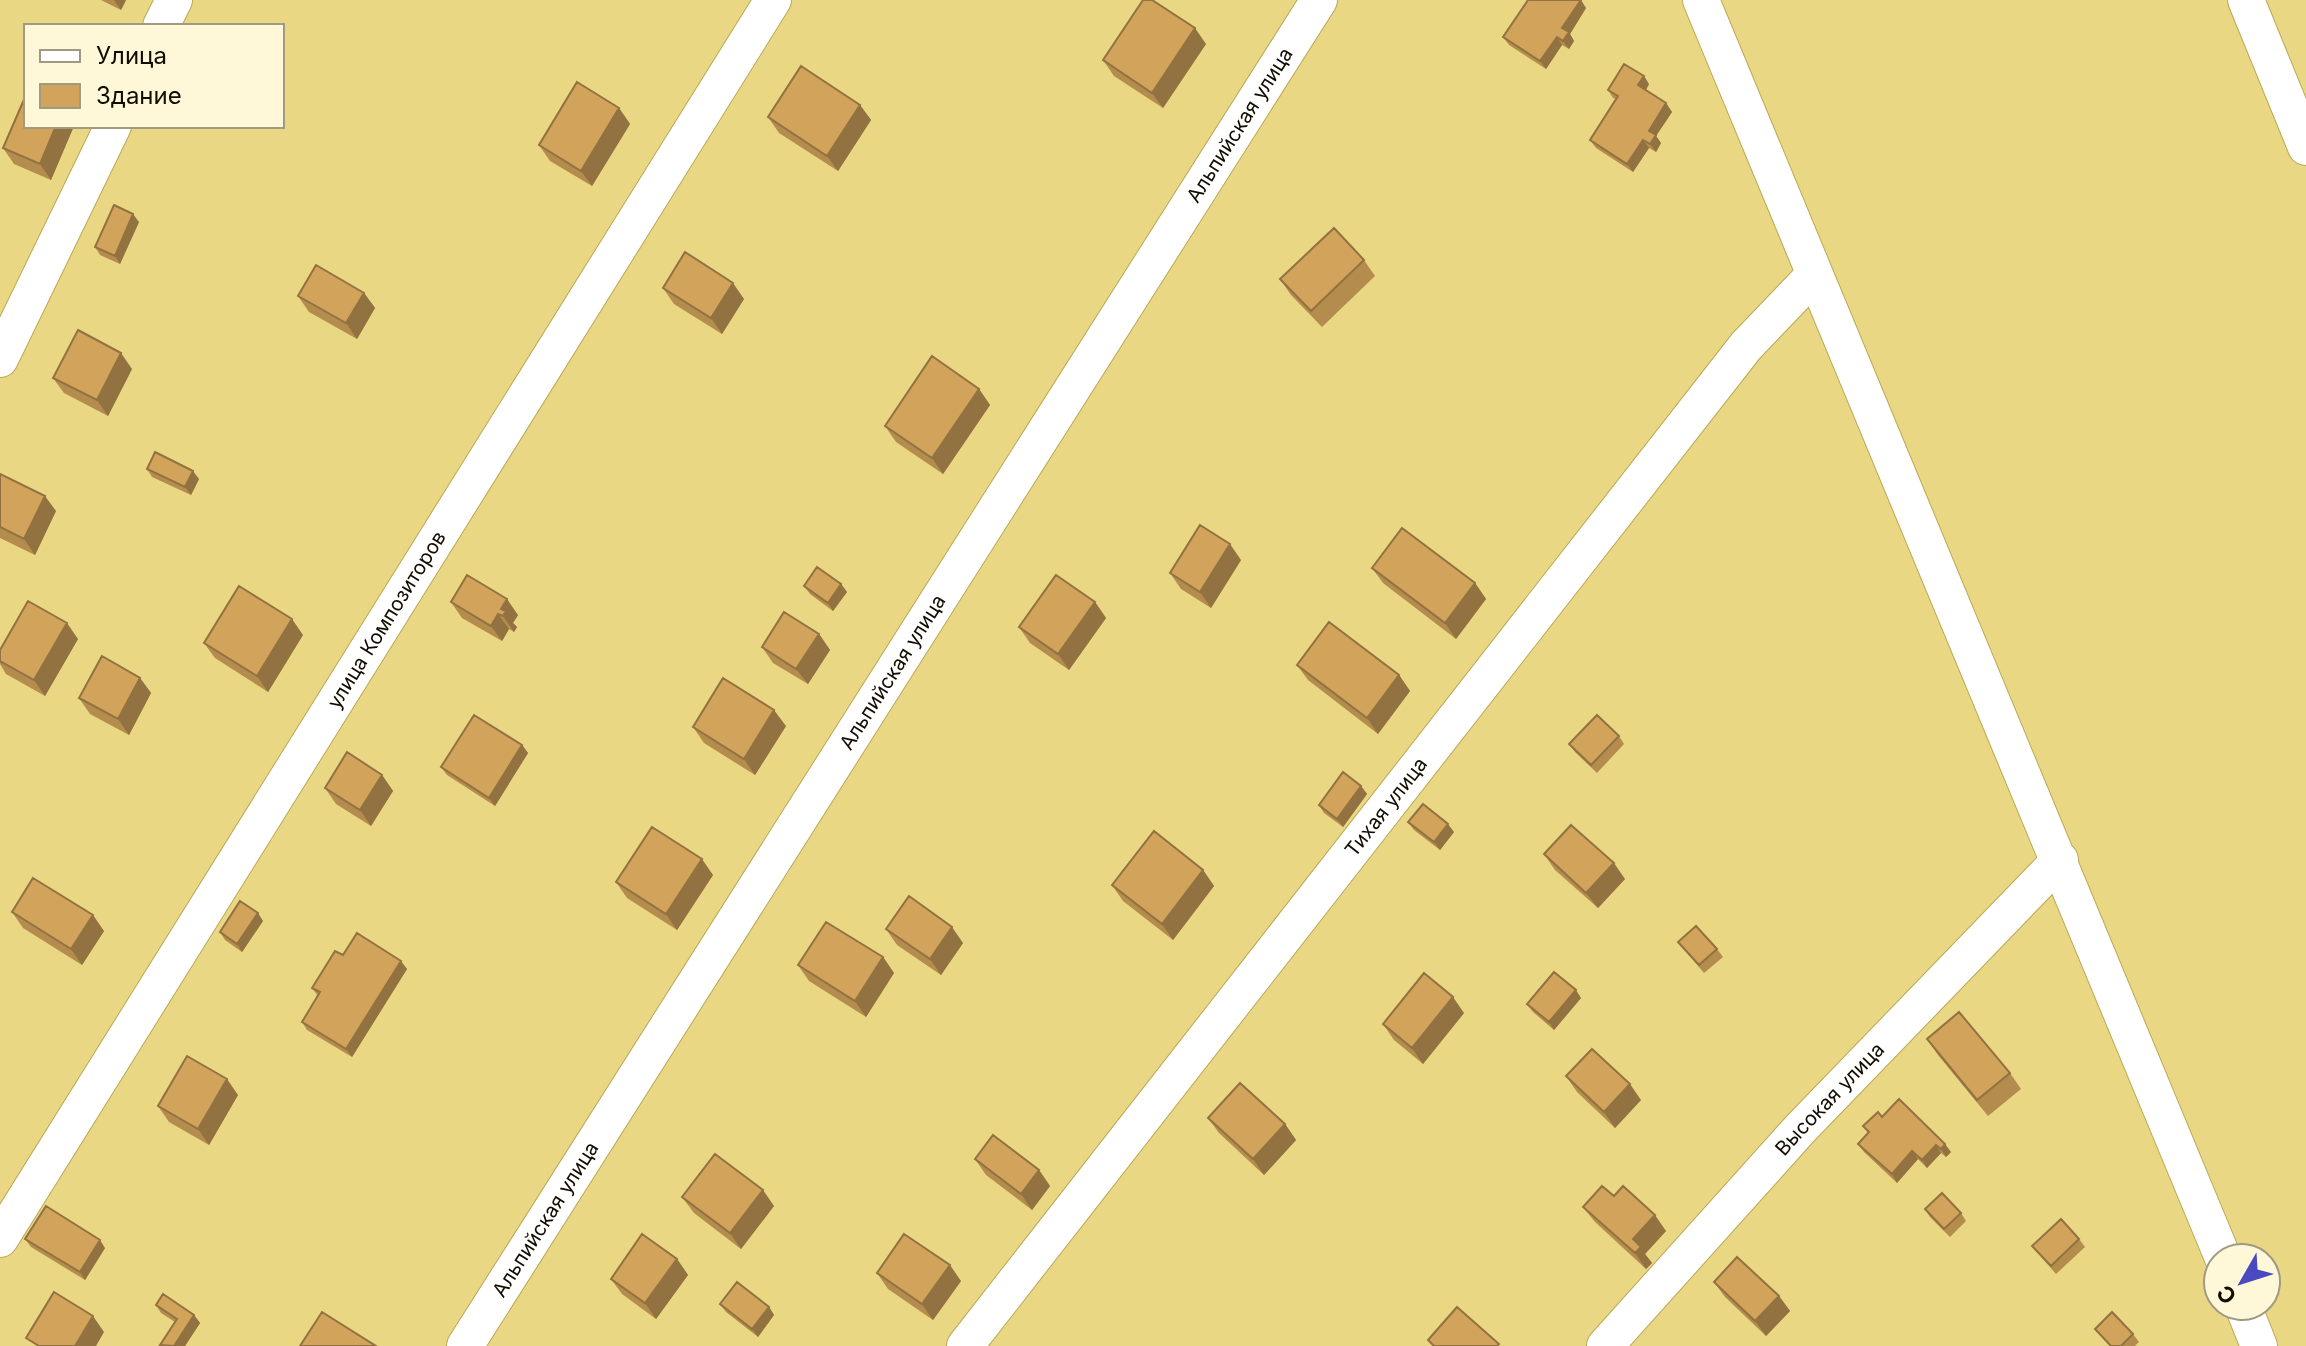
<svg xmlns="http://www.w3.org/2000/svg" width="2306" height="1346" viewBox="0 0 2306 1346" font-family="Inter,sans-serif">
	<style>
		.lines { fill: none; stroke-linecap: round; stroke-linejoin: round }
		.minor-casing { stroke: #baa855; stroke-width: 38 }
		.minor { stroke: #fff; stroke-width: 36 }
		.wall { fill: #b48c4e }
		.shaded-wall { fill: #927240 }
		.building { fill: #d1a35b; stroke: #927240; stroke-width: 2 }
		.labels { text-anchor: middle; stroke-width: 6; stroke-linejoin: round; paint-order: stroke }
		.street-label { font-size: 20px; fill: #120c00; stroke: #fff8d8 }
	</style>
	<rect width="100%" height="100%" fill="#e9d784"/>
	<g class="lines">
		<defs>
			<g id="minor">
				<path d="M1701,0L2223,1258"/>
				<path d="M2246,0L2306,147"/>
				<path d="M161,26L174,0"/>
				<path d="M0,359L113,126"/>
				<path id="s1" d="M0,1239L773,0"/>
				<path d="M2243,1306L2259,1346"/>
				<path id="s2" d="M465,1346L1319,0"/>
				<path id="s3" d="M965,1346L1746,346L1814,275"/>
				<path id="s4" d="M1605,1346L1800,1129L2060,860"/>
			</g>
		</defs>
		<use href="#minor" class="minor-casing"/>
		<use href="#minor" class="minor"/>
	</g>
	<path class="wall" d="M101,0H126L121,10Z
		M1586,8L1570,34L1574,41L1569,49L1562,45L1546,69L1509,45L1503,37Z
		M1206,44L1163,108L1114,76L1103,60Z
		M1649,84L1646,90L1666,103L1672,112L1656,136L1661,143L1656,152L1649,148L1633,172L1596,148L1590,140L1616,99L1613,98L1608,90Z
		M860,105L871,120L838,171L779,133L768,117Z
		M619,108L630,124L592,186L550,161L539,145Z
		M26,126H74L51,180L14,164L3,148Z
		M139,222L120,264L100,255L95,247Z
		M1364,260L1375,276L1322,327L1291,295L1280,279Z
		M663,288L744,299L722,334L674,304Z
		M364,293L375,308L357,339L309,312L298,296Z
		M132,369L108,416L64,393L53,378Z
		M979,389L990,405L943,474L896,442L885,426Z
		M147,469L199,479L191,495L152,477Z
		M0,474L56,511L35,555L0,538Z
		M1241,560L1211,608L1181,589L1170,573Z
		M1372,568L1475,583L1486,599L1456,639L1383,583Z
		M841,584L847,592L833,611L810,594L804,586Z
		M451,602L518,615L513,623L517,627L514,632L509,629L502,641L462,618Z
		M1095,602L1106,618L1069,670L1030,643L1019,627Z
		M819,634L830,650L808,684L773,663L762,647Z
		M303,635L268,692L215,658L204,643Z
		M78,639L45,696L6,674L0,664V650Z
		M1297,665L1399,675L1410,691L1378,734L1308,680Z
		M140,678L151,693L129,735L90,714L79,698Z
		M786,726L755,775L704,743L693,727Z
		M1619,736L1624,744L1597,773L1575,752L1569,744Z
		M522,745L528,753L495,806L447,775L441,767Z
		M382,775L393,791L371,826L336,804L325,788Z
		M1361,786L1367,794L1343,827L1324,813L1319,805Z
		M1408,822L1454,832L1440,850L1414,830Z
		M1544,854L1625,879L1598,908L1555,870Z
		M1203,870L1214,886L1173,940L1123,901L1112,885Z
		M713,875L677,930L627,898L616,882Z
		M12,912L104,931L82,965L23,928Z
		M263,921L242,952L225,940L220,932Z
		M886,929L963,943L941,975L897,945Z
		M1678,942L1717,949L1723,957L1704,973Z
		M343,955L407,969L352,1057L307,1030L302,1022L318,996L312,988Z
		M883,957L894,973L866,1017L809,981L798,965Z
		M1581,998L1554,1030L1533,1012L1527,1004Z
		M1464,1013L1423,1064L1394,1040L1383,1024Z
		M1927,1039L2010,1073L2021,1089L1988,1116L1938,1055Z
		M1566,1076L1641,1100L1615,1128L1577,1092Z
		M238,1095L209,1145L169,1122L158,1106Z
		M1882,1117L1951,1152L1946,1157L1941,1153L1927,1168L1918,1159L1897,1183L1864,1152L1858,1144L1868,1133L1863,1126Z
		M1208,1118L1285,1124L1296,1140L1264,1175L1219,1133Z
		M975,1159L1039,1170L1050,1186L1032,1210L986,1175Z
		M1614,1196L1666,1231L1645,1254L1652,1263L1646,1269L1595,1222L1583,1207Z
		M682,1197L774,1206L741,1249L694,1213Z
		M1925,1209L1961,1213L1966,1221L1950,1237L1930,1217Z
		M25,1239L105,1248L85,1280L31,1247Z
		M2079,1239L2085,1247L2056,1274L2032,1246Z
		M677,1259L688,1275L656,1319L622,1294L611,1279Z
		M877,1273L961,1281L933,1320L888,1289Z
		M1714,1282L1779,1296L1790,1311L1766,1336L1725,1297Z
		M720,1304L769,1307L774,1315L758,1337L726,1312Z
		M156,1305L194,1315L200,1323L185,1346H161L175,1322L161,1313Z
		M2095,1329L2133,1334L2139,1342L2135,1346H2110Z"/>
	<path class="shaded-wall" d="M114,0H126L121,10Z
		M1581,0L1586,8L1570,34L1574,41L1569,49L1563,41L1562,28Z
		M1195,28L1206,44L1163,108L1152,93Z
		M1557,37L1562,45L1546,69L1540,61Z
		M1644,76L1649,84L1644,93L1638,85Z
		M1666,103L1672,112L1656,136L1661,143L1656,152L1650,144L1649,131Z
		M860,105L871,120L838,171L827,156Z
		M619,108L630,124L592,186L581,171Z
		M56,126H74L51,180L40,164Z
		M1643,140L1649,148L1633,172L1627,164Z
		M133,214L139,222L120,264L115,256Z
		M733,283L744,299L722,334L711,318Z
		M364,293L375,308L357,339L346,323Z
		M121,353L132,369L108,416L97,400Z
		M979,389L990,405L943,474L932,458Z
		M193,471L199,479L191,495L185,487Z
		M45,496L56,511L35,555L24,539Z
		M1230,544L1241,560L1211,608L1200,592Z
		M1475,583L1486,599L1456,639L1445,623Z
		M841,584L847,592L833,611L828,603Z
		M507,599L518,615L513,623L517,627L514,632L503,616L501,609Z
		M1095,602L1106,618L1069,670L1058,654Z
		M498,614L509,629L502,641L491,626Z
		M292,619L303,635L268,692L257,676Z
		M67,623L78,639L45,696L34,680Z
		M819,634L830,650L808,684L796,669Z
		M1399,675L1410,691L1378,734L1367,718Z
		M140,678L151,693L129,735L118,719Z
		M774,710L786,726L755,775L744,759Z
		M522,745L528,753L495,806L489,798Z
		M382,775L393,791L371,826L360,810Z
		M1361,786L1367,794L1343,827L1337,819Z
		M1448,824L1454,832L1440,850L1434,842Z
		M702,859L713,875L677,930L666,914Z
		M1614,863L1625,879L1598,908L1586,893Z
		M1203,870L1214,886L1173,940L1162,924Z
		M258,913L263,921L242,952L237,944Z
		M93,915L104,931L82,965L71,949Z
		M952,927L963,943L941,975L930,959Z
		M883,957L894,973L866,1017L855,1001Z
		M401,961L407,969L352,1057L346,1049Z
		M1576,990L1581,998L1554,1030L1549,1022Z
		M1453,997L1464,1013L1423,1064L1412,1048Z
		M227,1079L238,1095L209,1145L198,1129Z
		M1630,1084L1641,1100L1615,1128L1604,1112Z
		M1285,1124L1296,1140L1264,1175L1253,1159Z
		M1945,1144L1951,1152L1946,1157L1941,1149Z
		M1936,1145L1941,1153L1927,1168L1922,1160Z
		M1912,1151L1918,1159L1897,1183L1892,1174Z
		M1039,1170L1050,1186L1032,1210L1021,1194Z
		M763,1190L774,1206L741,1249L730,1233Z
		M1655,1215L1666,1231L1645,1254L1652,1263L1646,1269L1635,1253L1633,1239Z
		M100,1240L105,1248L85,1280L80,1272Z
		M677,1259L688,1275L656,1319L645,1303Z
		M950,1265L961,1281L933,1320L922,1304Z
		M1779,1296L1790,1311L1766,1336L1755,1321Z
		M769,1307L774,1315L758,1337L752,1329Z
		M194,1315L200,1323L185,1346H174Z
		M93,1316L104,1332L96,1346H75Z"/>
	<path class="building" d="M1143,0H1152L1195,28L1152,93L1103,60Z
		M1528,0H1581L1562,28L1569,32L1563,41L1557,37L1540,61L1503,37Z
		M1624,64L1644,76L1638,85L1666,103L1649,131L1656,135L1650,144L1643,140L1627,164L1590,140L1618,96L1608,90Z
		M801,66L860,105L827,156L768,117Z
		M577,82L619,108L581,171L539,145Z
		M26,95V126H56L40,164L3,148Z
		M114,205L133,214L115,256L95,247Z
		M1334,228L1364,260L1311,311L1280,279Z
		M685,252L733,283L711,318L663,288Z
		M316,265L364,293L346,323L298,296Z
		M78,330L121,353L97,400L53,378Z
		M932,356L979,389L932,458L885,426Z
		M155,452L193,471L185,487L147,469Z
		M0,474L45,496L24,539L0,527Z
		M1200,525L1230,544L1200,592L1170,573Z
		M1402,528L1475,583L1445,623L1372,568Z
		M817,567L841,584L828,603L804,586Z
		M467,575L507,599L501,609L506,611L503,616L498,614L491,626L451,602Z
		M1056,575L1095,602L1058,654L1019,627Z
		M239,586L292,619L257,676L204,643Z
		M28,601L67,623L34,680L0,661V650Z
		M784,612L819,634L796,669L762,647Z
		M1329,622L1399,675L1367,718L1297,665Z
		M102,656L140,678L118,719L79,698Z
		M723,678L774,710L744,759L693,727Z
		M474,715L522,745L489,798L441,767Z
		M1597,715L1619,736L1591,765L1569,744Z
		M347,752L382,775L360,810L325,788Z
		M1343,772L1361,786L1337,819L1319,805Z
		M1423,804L1448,824L1434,842L1408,822Z
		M1571,825L1614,863L1586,893L1544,854Z
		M652,827L702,859L666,914L616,882Z
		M1154,831L1203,870L1162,924L1112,885Z
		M33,878L93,915L71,949L12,912Z
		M909,896L952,927L930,959L886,929Z
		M240,901L258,913L237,944L220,932Z
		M826,922L883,957L855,1001L798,965Z
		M1696,926L1717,949L1699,965L1678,942Z
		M357,933L401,961L346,1049L302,1022L320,992L312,988L335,951L343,955Z
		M1554,972L1576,990L1549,1022L1527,1004Z
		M1424,973L1453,997L1412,1048L1383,1024Z
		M1959,1012L2010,1073L1977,1100L1927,1039Z
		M1592,1049L1630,1084L1604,1112L1566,1076Z
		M187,1056L227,1079L198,1129L158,1106Z
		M1240,1083L1285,1124L1253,1159L1208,1118Z
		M1899,1099L1945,1144L1941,1149L1936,1145L1922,1160L1912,1151L1892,1174L1858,1144L1869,1132L1863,1126L1878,1112L1882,1117Z
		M993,1135L1039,1170L1021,1194L975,1159Z
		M715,1154L763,1190L730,1233L682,1197Z
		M1602,1186L1614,1196L1623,1186L1655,1215L1633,1239L1641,1247L1635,1253L1583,1207Z
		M1942,1193L1961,1213L1944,1229L1925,1209Z
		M46,1206L100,1240L80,1272L25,1239Z
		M2061,1219L2079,1239L2051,1266L2032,1246Z
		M642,1234L677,1259L645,1303L611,1279Z
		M904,1234L950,1265L922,1304L877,1273Z
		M1737,1257L1779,1296L1755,1321L1714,1282Z
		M737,1282L769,1307L752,1329L720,1304Z
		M54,1292L93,1316L75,1346H39L26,1338Z
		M163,1294L194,1315L174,1346L160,1345L177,1319L156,1305Z
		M1457,1307L1499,1344L1497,1346H1434L1428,1340Z
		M322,1312L376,1346H300Z
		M2112,1312L2133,1334L2121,1346H2111L2095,1329Z"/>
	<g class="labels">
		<g class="street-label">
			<text dy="7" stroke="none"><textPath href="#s2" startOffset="1446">Альпийская улица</textPath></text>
			<text dy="7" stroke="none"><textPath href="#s1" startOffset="730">улица Композиторов</textPath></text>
			<text dy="7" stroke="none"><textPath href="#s2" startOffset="798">Альпийская улица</textPath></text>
			<text dy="7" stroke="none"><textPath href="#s3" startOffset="684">Тихая улица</textPath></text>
			<text dy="7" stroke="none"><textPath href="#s4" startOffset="334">Высокая улица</textPath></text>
			<text dy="7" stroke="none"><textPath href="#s2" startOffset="150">Альпийская улица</textPath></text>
		</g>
	</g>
	<rect x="24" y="24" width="260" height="104" fill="#fff8d8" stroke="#a09a82" stroke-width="2"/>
	<rect x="40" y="50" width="40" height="12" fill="#ffffff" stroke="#a09a82" stroke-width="2"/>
	<text x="96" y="64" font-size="24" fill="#120c00">Улица</text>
	<rect x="40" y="84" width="40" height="24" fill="#d1a35b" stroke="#a09a82" stroke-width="2"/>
	<text x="96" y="104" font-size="24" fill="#120c00">Здание</text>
	<g transform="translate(2242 1282) rotate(231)"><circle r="38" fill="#fff8d8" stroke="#a09a82" stroke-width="2"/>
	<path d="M0-6L14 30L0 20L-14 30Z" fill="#4a49bf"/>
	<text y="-12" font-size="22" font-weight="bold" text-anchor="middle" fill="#120c00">С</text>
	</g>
</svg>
